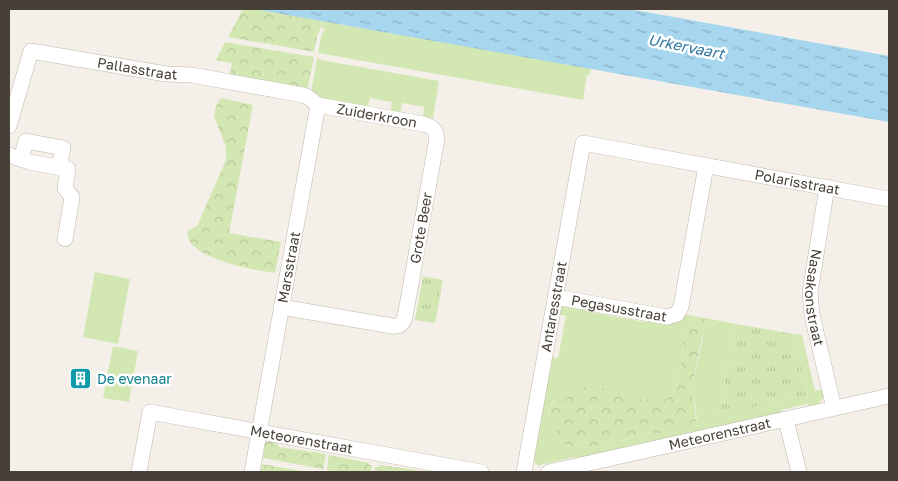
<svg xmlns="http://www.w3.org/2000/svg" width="898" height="481" viewBox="0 0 898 481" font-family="'Golos Text',sans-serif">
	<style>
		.grass { fill: #d3e7b3 }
		.forest { fill: url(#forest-crowns) }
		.park { fill: url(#park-tufts) }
		.water { fill: url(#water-ripples) }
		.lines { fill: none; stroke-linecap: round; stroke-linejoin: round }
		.street-casing { stroke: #bfb7ab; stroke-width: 16 }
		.street { stroke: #fff; stroke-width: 15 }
		.labels { text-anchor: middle; stroke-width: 5; stroke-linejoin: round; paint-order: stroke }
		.street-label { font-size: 14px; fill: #474037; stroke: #fff }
		.culture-label { font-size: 14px; fill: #0d838f; stroke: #fff; text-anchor: start }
		.water-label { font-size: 15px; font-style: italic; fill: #3078a1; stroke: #fff }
	</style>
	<defs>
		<pattern id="forest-crowns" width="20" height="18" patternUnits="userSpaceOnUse" patternTransform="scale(1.25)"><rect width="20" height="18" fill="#d3e7b3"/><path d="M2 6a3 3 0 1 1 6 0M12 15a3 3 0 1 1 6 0" fill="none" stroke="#b6c79b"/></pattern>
		<pattern id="park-tufts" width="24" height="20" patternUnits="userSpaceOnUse" patternTransform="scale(1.25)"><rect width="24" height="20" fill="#d3e7b3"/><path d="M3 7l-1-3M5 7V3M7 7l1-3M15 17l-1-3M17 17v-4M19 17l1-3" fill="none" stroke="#b6c79b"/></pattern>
		<pattern id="water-ripples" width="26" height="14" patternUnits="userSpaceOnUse" patternTransform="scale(1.25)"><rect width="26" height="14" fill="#a7d6ef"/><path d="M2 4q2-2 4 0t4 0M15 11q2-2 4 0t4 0" fill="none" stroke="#8aafc2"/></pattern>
	</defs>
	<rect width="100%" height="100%" fill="#f4f0e9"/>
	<path class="grass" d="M323,21L591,68L590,75H587L583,100L318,53L321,37L325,29L321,28Z
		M317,58L321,60L439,81L433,118L423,116L424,107L402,103L400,116L390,114L392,102L370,98L367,110L332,103L311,93Z
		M95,272L130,279L118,344L83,337Z
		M566,303L581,305L586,311L645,322C657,313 680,313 694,316L684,336L679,379L672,396L665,400L652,401L636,398L563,395L552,402L548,411V424L559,433L565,445L579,448L593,447L613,444L640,434L667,433L697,418L692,385L702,343L705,318L736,324L718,415L791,398L808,396L794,334L802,335L815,391L824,389V397L818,405L810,407L808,404L781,410L782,413L576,460L575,457L540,465V467L533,461V449H536V448L550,357L558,358L566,316L557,314L561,307Z
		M113,346L138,351L129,402L103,398Z"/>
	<path class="forest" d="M243,9H254L323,21L317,37L314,52L228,37Z
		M225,42L314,57L307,91L246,80L247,77L230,74L232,63L216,60Z
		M221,98L253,105L229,233L281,242L275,273C256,271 193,259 188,237C187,237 188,230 188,230L197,226L226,160V147L214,116L216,106Z
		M694,316L705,318C703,340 696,361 693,383C691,397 698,411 695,426L667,433L640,434L613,444L593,447L579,448L564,445L559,434L548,424C548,417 548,411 551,405C558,393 583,385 597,387C622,390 647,409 672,396L679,379L684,336Z
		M272,441L276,442L279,447L326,454L323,469L263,458L265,443Z
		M329,455L369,463V465L372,466L371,472H340L327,470Z
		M262,464L302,471V472H261Z
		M379,465L416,470L420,472H374L375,467H379Z"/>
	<path class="park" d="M423,276L443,280L435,323L415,320Z
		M736,324L794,334L808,396L791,399L790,398L718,416Z"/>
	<path class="water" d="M254,9H626L646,12L889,56V122Z"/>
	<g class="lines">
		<defs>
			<g id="street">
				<path id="s1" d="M9,126L31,51L166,74L192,75L303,95L308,97L318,105L423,124C435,127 438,132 436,144L405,317C403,324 399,327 392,326L281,307"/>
				<path d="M9,155L29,162L68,169L65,188L72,197L65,239"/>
				<path d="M21,159L26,141L63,148L59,167"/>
				<path id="s2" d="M827,187L810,292L812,315L834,408"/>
				<path id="s3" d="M556,297L667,317L677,314L681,307L706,166"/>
				<path d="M786,420L799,472"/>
				<path id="s4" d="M139,472L150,412L481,472"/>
				<path id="s5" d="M252,472L318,105"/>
				<path id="s6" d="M524,472L583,143L889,199"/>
				<path id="s7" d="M549,472L889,396"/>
			</g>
		</defs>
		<use href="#street" class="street-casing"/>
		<use href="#street" class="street"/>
	</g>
	<defs>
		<symbol id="building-square" viewBox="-11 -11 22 22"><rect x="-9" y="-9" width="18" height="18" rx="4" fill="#0f9aa8" stroke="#fff"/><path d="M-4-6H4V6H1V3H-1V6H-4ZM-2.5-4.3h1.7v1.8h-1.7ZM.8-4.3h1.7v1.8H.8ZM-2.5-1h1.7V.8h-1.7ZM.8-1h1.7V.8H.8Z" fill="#fff"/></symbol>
	</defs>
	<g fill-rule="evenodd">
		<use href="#building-square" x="68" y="366" width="25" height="25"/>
	</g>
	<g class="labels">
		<g class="street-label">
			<text dy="5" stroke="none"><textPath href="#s1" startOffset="186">Pallasstraat</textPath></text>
			<text dy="5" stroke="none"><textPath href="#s1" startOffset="432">Zuiderkroon</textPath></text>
			<text dy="5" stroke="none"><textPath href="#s6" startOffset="552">Polarisstraat</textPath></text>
			<text transform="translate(421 228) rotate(-80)" y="5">Grote Beer</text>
			<text dy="5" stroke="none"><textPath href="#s5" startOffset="208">Marsstraat</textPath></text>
			<text dy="5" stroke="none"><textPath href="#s2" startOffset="112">Nasakonstraat</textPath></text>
			<text dy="5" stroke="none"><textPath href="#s3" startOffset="64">Pegasusstraat</textPath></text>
			<text dy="5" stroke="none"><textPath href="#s6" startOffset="168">Antaresstraat</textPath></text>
			<text dy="5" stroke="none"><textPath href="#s7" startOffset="175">Meteorenstraat</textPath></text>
			<text dy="5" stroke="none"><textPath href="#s4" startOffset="215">Meteorenstraat</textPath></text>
		</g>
		<g class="culture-label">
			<text x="97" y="384">De evenaar</text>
		</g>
		<g class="water-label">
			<text transform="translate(686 47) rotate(11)" y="5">Urkervaart</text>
		</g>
	</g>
	<rect width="898" height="481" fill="none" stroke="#474037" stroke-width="20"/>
</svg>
